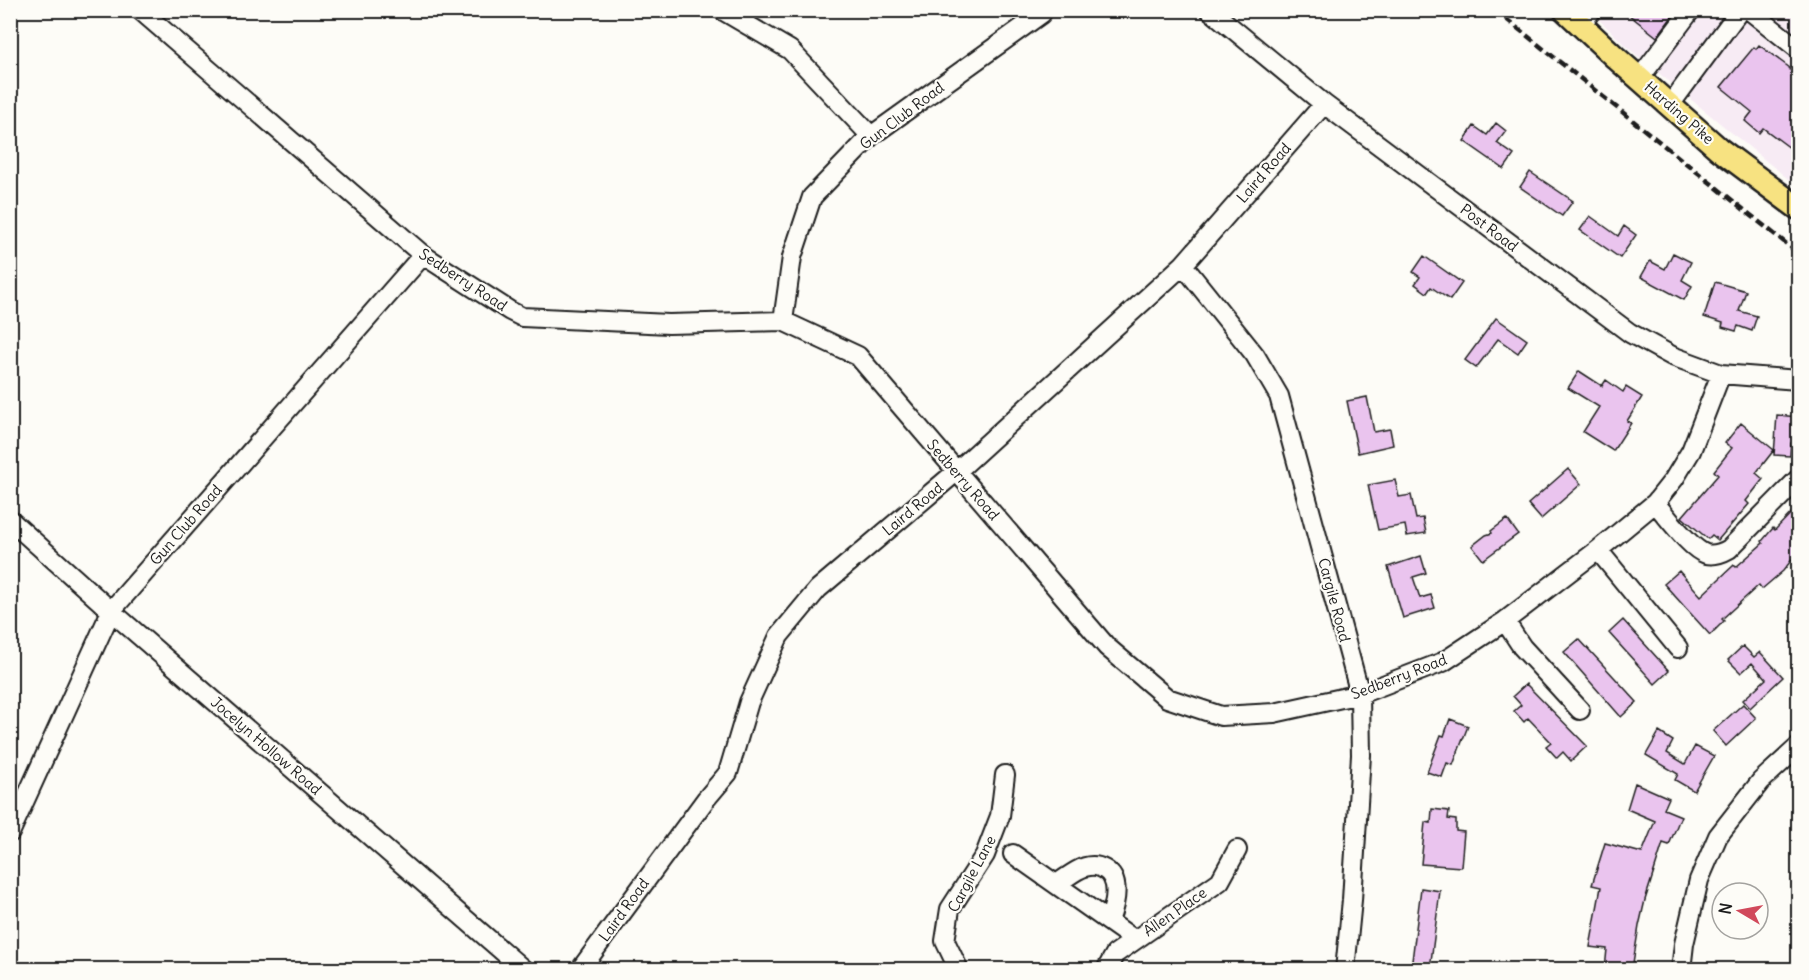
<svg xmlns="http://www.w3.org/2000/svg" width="1809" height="980" viewBox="0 0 1809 980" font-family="Delius,sans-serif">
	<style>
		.built { fill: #f7ebf4 }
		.building { fill: #eac4ee; stroke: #1c1c1c; stroke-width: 1.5 }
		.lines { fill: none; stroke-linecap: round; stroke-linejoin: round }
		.minor-casing { stroke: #1c1c1c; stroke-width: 22 }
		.major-casing { stroke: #1c1c1c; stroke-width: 27 }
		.minor { stroke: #fdfcf7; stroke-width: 18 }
		.major { stroke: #f7e281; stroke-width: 22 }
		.rail { stroke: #1c1c1c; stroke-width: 4.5; stroke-dasharray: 9 4.5; stroke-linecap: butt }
		.labels { text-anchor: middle; stroke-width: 4.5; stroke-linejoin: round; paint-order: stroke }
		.street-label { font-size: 15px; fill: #1c1c1c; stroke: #fdfcf7 }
	</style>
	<rect width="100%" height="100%" fill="#fdfcf7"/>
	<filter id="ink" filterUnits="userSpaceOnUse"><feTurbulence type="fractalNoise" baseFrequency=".0167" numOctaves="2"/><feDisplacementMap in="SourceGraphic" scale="12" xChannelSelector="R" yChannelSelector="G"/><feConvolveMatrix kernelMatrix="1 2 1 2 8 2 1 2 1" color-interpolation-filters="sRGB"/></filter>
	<g filter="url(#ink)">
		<path class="built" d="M1590,11H1798V187L1628,48Z"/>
		<path class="building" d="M1623,10H1677L1657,37Z
			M1759,45L1790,68L1789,69L1798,77V144L1794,151L1763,128L1759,133L1745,121L1752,112L1721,87L1754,47L1756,49Z
			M1496,123L1506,131L1497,143L1514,155L1504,169L1464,141L1474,126L1487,135Z
			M1530,172L1573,201L1562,216L1520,187Z
			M1590,216L1618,236L1624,226L1636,235L1620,258L1580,230Z
			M1673,253L1691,262L1682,280L1692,286L1684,300L1641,277L1650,261L1665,269Z
			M1424,256L1462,283L1450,300L1431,287L1427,293L1415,284L1420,277L1413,272Z
			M1715,282L1746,291L1739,311L1757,316L1752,331L1738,326L1736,331L1722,327L1723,323L1704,317Z
			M1496,318L1527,340L1518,353L1498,339L1476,368L1465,360Z
			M1579,371L1602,386L1606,380L1623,392L1626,387L1642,397L1627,421L1631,423L1613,451L1583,432L1599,407L1568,388Z
			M1367,397L1374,432L1390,429L1393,445L1358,453L1347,401Z
			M1777,415L1798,417V443H1791L1790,456L1774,455Z
			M1741,423L1774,450L1756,473L1763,479L1746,501L1749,504L1718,540L1712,535L1708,539L1682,517L1718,475L1714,471L1732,448L1725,443Z
			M1568,469L1581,484L1541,519L1528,504Z
			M1395,480L1399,497L1411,495L1416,519L1423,518L1426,533L1407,536L1405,525L1378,530L1368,485Z
			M1798,506V552L1783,571L1762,589L1759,585L1722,619L1724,621L1710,635L1664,584L1679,571L1701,596L1734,565L1736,567L1763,543L1762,541L1773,528L1775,530Z
			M1507,519L1518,534L1483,560L1472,546L1486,535L1492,533L1491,531Z
			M1421,556L1426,573L1413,577L1420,598L1431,595L1435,608L1403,618L1388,567Z
			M1623,620L1669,671L1655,684L1609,633Z
			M1579,639L1637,702L1621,717L1564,652Z
			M1743,646L1754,657L1760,652L1783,677L1750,708L1743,700L1766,679L1752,663L1741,673L1728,660Z
			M1526,684L1587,746L1571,761L1563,752L1557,758L1546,746L1551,742L1528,718L1524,722L1514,711L1521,705L1513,696Z
			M1743,704L1756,718L1726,746L1713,731Z
			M1450,719L1468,726L1453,765L1447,763L1442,777L1427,772L1441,735L1444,736Z
			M1659,732L1673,741L1667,753L1685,764L1695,746L1714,756L1694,791L1675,780L1678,774L1646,755Z
			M1635,783L1669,798L1664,809L1681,816L1669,845L1663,843L1645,900L1639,926L1632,969H1605L1607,949L1590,947L1601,887L1592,885L1605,843L1642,853L1655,821L1627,809Z
			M1432,809L1449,811L1448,819L1456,820V831L1464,832L1461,867L1421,864L1425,822L1431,823Z
			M1421,888L1440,891L1430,969H1411Z"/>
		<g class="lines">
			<defs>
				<path id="minor" d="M140,10L423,255L510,311L522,317L669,324L783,321L858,356L1107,647L1167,698L1221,716L1274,713L1360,694L1443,662L1505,621L1598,550L1655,503L1674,479L1691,451L1721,374
					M722,10L790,50L871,136
					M1210,10L1324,104L1630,333L1672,356L1721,374L1798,380
					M1749,10L1798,49
					M1581,25L1592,10
					M1639,79L1691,10
					M1670,105L1740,10
					M1183,265L1255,355L1279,396L1360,694L1361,755L1352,900L1345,970
					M783,321L792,257L812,197L871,136L1041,14L1044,10
					M1655,503C1667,516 1690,549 1706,554C1715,556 1722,553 1729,549L1798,479
					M10,520L111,611L524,970
					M1598,550L1678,648
					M1505,621L1522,647L1580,710
					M10,833L111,611L423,255
					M1013,854L1135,940
					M1056,884C1065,879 1075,870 1085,867C1092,865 1097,865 1104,869C1122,879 1115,905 1109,921
					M580,970L706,799L728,773L749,702L779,636L818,589L956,472L1183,265L1324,104
					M959,970L945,941L950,909L985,855L1000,816L1005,775
					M1106,970L1115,954L1220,881L1237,850
					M1681,970L1684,944L1699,880L1718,836L1761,781L1798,747"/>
				<path id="major" d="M1565,10L1615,57L1719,149L1798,208"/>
			</defs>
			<use href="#minor" class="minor-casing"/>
			<use href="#major" class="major-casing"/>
			<use href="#minor" class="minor"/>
			<use href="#major" class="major"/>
			<path class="rail" d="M1495,10L1798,253"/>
		</g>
	</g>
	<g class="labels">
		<g class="street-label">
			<text transform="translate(1679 113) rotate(41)" y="5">Harding Pike</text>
			<text transform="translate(902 116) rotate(-37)" y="5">Gun Club Road</text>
			<text transform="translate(1264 173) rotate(-49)" y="5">Laird Road</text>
			<text transform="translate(1489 228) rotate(37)" y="5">Post Road</text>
			<text transform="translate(463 280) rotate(33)" y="5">Sedberry Road</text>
			<text transform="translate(963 480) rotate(49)" y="5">Sedberry Road</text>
			<text transform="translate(913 509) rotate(-40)" y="5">Laird Road</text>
			<text transform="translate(186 525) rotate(-49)" y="5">Gun Club Road</text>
			<text transform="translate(1334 600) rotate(75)" y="5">Cargile Road</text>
			<text transform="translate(1399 677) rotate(-21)" y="5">Sedberry Road</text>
			<text transform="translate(266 746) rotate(41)" y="5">Jocelyn Hollow Road</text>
			<text transform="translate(972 874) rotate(-62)" y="5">Cargile Lane</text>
			<text transform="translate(624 910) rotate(-54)" y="5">Laird Road</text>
			<text transform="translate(1175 912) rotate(-35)" y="5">Allen Place</text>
		</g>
	</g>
	<rect width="1809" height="980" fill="none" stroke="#fdfcf7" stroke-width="36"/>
	<rect x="18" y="18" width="1773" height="944" fill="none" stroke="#1c1c1c" stroke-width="2" filter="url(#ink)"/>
	<g transform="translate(1740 911) rotate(280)"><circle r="28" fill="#fdfcf7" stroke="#a3a29f" stroke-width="1.5"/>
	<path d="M0-4.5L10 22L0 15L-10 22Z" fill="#d1495b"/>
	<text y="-9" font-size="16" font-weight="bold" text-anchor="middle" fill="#1c1c1c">N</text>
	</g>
</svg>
